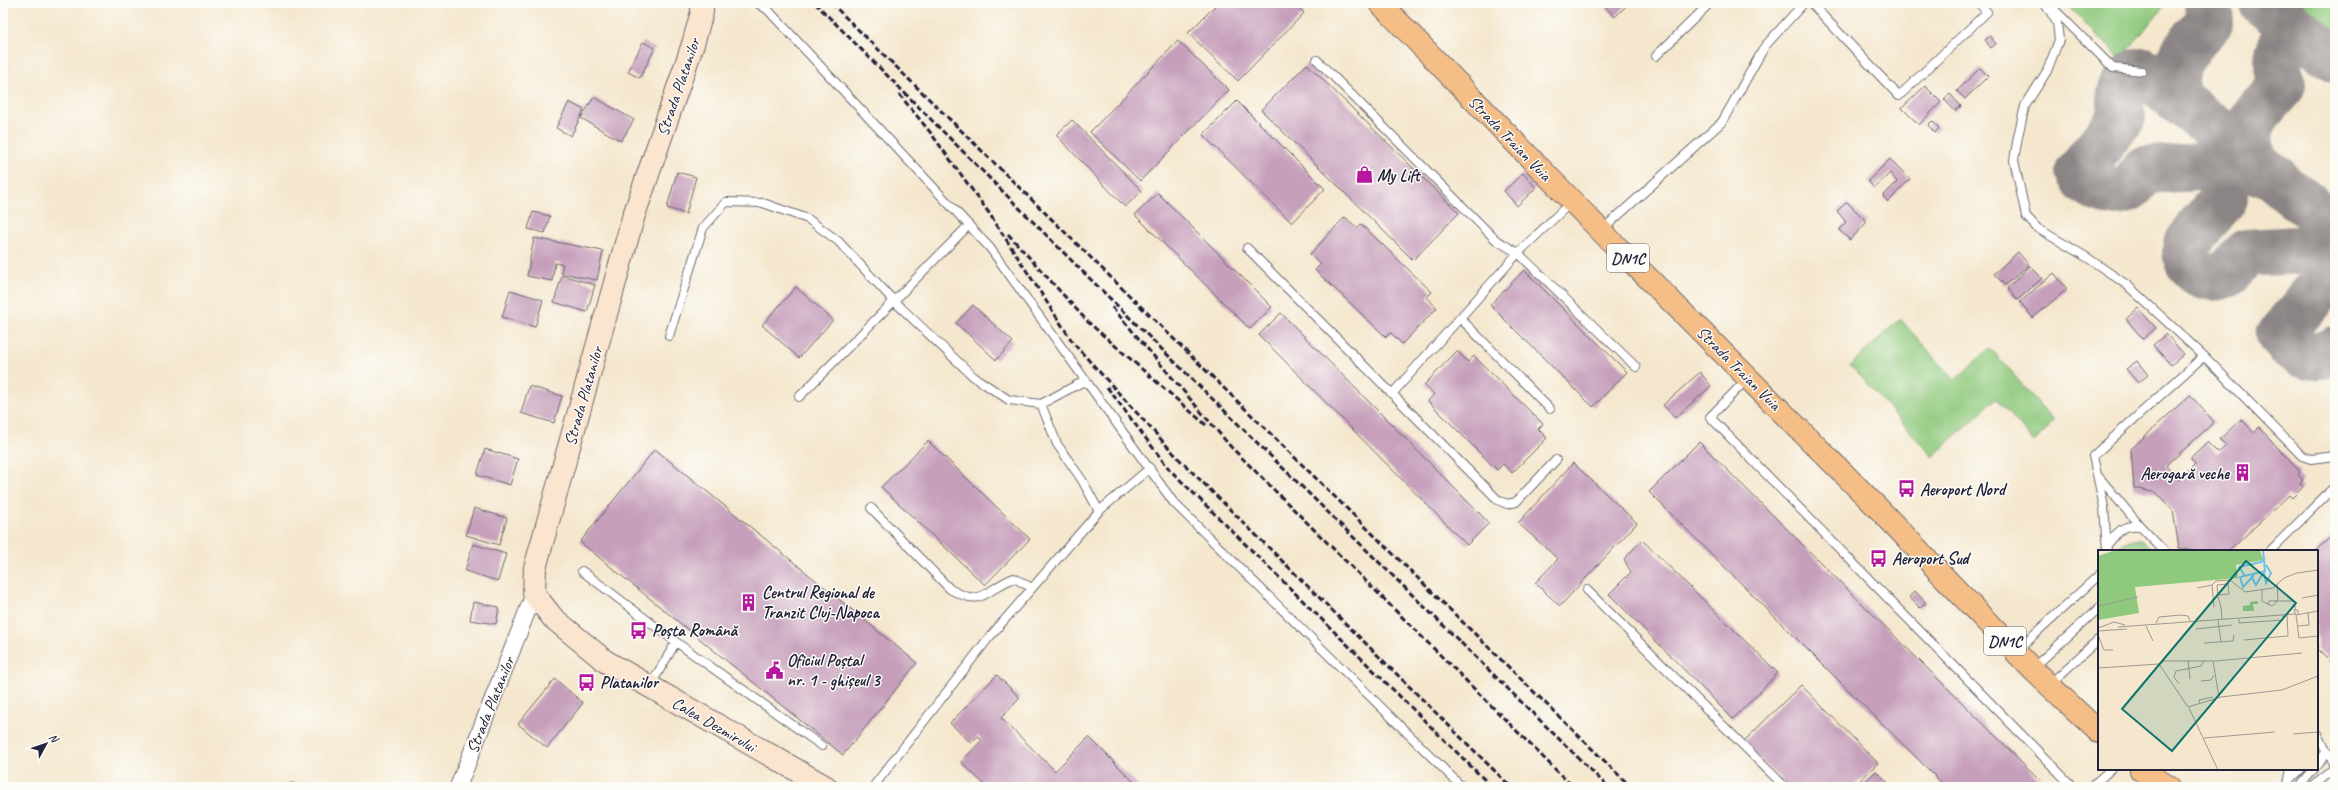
<svg xmlns="http://www.w3.org/2000/svg" width="2338" height="790" viewBox="0 0 2338 790" font-family="Caveat,sans-serif">
	<style>
		.green { fill: #8fc97d; stroke: #58765c }
		.lines { fill: none; stroke-linecap: round; stroke-linejoin: round }
		.taxiway { stroke: #8b8484; stroke-width: 48 }
		.building { fill: #c69fbb }
		.service-casing { stroke: #6c676e; stroke-width: 10 }
		.minor-casing { stroke: #6c676e; stroke-width: 18 }
		.secondary-casing { stroke: #6c676e; stroke-width: 24 }
		.primary-casing { stroke: #6c676e; stroke-width: 24 }
		.service { stroke: #fff; stroke-width: 8 }
		.minor { stroke: #fff; stroke-width: 16 }
		.secondary { stroke: #fbe5cf; stroke-width: 22 }
		.primary { stroke: #f5be86; stroke-width: 22 }
		.rail { stroke: #22223b; stroke-width: 3; stroke-dasharray: 6 3; stroke-linecap: butt }
		.labels { text-anchor: middle; stroke-width: 3; stroke-linejoin: round; paint-order: stroke }
		.shield { fill: #fdfcf7; stroke: #646373; stroke-width: 1 }
		.shield-label { font-size: 16px; font-weight: bold; fill: #22223b }
		.street-label { font-size: 17px; fill: #22223b; stroke: #fdfcf7 }
		.poi-label { font-size: 17px; font-weight: bold; fill: #22223b; stroke: #fdfcf7; text-anchor: start }
		.inset-river { fill: none; stroke: #6bc2e8; stroke-width: 2 }
		.inset-road { fill: none; stroke: #a09893; stroke-width: 1 }
		.view { fill: #0f766e; fill-opacity: 0.15; stroke: #0f766e; stroke-width: 2 }
		.inset-edge { fill: none; stroke: #22223b; stroke-width: 2 }
	</style>
	<rect width="100%" height="100%" fill="#fdfcf7"/>
	<filter id="ink" filterUnits="userSpaceOnUse"><feTurbulence type="fractalNoise" baseFrequency=".025" numOctaves="2"/><feDisplacementMap in="SourceGraphic" scale="8" xChannelSelector="R" yChannelSelector="G"/><feConvolveMatrix kernelMatrix="1 2 1 2 8 2 1 2 1" color-interpolation-filters="sRGB"/></filter>
	<filter id="wash" filterUnits="userSpaceOnUse"><feTurbulence type="fractalNoise" baseFrequency=".012" numOctaves="4" result="noise"/><feDisplacementMap in="SourceGraphic" scale="16" xChannelSelector="R" yChannelSelector="G"/><feGaussianBlur stdDeviation="0.9" result="paint"/><feColorMatrix in="noise" values="0 0 0 0 0 0 0 0 0 0 0 0 0 0 0 0 0 1.4 0 .05"/><feComposite in="paint" operator="in"/></filter>
	<g filter="url(#wash)">
		<rect width="100%" height="100%" fill="#f4e7ce"/>
		<path class="green" d="M2065,3H2166L2121,59Z
			M2301,3H2335V30Z
			M1900,319L1955,380L1990,348L2054,421L2034,442L1996,398L1933,457L1850,365Z
			M2130,540H2142L2152,551H2116L2119,544Z"/>
		<g class="lines">
			<path class="taxiway" d="M2263,3L2335,59
				M2182,103C2163,67 2188,48 2210,21L2208,3
				M2242,151C2224,163 2220,177 2224,198L2188,242C2178,266 2207,285 2227,273C2234,269 2240,259 2246,253L2335,248
				M2256,163C2235,127 2261,111 2283,84C2273,63 2278,43 2296,28
				M2272,176L2238,165L2145,170C2140,175 2136,183 2130,187C2114,199 2087,187 2079,172L2122,117C2117,99 2121,77 2142,71L2231,142C2265,171 2300,199 2335,227
				M2335,269L2280,335C2295,354 2312,364 2335,350"/>
		</g>
		<g id="blocks">
			<path class="building" d="M1218,3H1294L1304,13L1238,81L1188,33Z
				M1602,3H1629L1615,17Z
				M1990,36L1996,44L1991,48L1985,40Z
				M1178,41L1229,90L1140,181L1090,132Z
				M643,42L655,48L640,78L628,72Z
				M1307,64L1459,213L1413,260L1261,110Z
				M1980,68L1988,76L1965,99L1957,91Z
				M1925,86L1941,102L1919,125L1902,108Z
				M1950,94L1961,106L1955,111L1944,99Z
				M594,97L634,120L621,141L581,118Z
				M1237,101L1325,189L1292,223L1203,135Z
				M569,102L584,110L571,136L556,128Z
				M1072,120L1142,191L1125,207L1056,135Z
				M1932,121L1939,128L1935,133L1928,125Z
				M1890,159L1910,179L1888,202L1883,196L1897,182L1890,173L1874,188L1868,181Z
				M677,172L696,177L686,214L667,208Z
				M1523,173L1536,188L1517,206L1504,191Z
				M1158,193L1272,307L1250,329L1135,215Z
				M1847,202L1867,222L1850,240L1839,230L1846,222L1837,211Z
				M533,212L550,216L545,233L528,229Z
				M1345,217L1357,228L1361,224L1432,292L1427,297L1437,308L1402,344L1391,333L1386,337L1315,270L1321,264L1310,254Z
				M534,238L603,251L597,280L561,273L563,264L555,263L552,281L527,276Z
				M2018,252L2029,265L2005,285L1994,274Z
				M2030,266L2042,278L2018,300L2007,288Z
				M1524,270L1627,372L1593,407L1490,305Z
				M2054,273L2067,289L2033,318L2020,302Z
				M562,275L595,285L587,312L554,302Z
				M796,287L833,320L799,358L762,325Z
				M510,290L543,300L535,327L502,317Z
				M973,305L1013,342L996,360L956,323Z
				M2138,308L2156,328L2143,339L2126,319Z
				M1281,313L1489,523L1467,545L1259,335Z
				M2166,334L2184,354L2171,365L2153,345Z
				M1457,351L1468,362L1474,356L1543,424L1538,429L1547,438L1512,473L1503,464L1497,470L1428,401L1434,394L1424,385Z
				M2137,361L2148,375L2138,383L2126,369Z
				M1700,372L1711,386L1675,418L1663,405Z
				M529,386L562,396L554,423L521,413Z
				M2190,395L2214,422L2166,466L2179,480L2195,464L2190,458L2207,442L2218,453L2226,446L2220,439L2241,419L2254,432L2259,427L2300,472L2298,475L2303,480L2300,483L2303,487L2292,498L2289,495L2229,551H2192L2179,548L2173,511L2157,493L2134,488L2131,449Z
				M928,441L1030,539L985,585L881,487Z
				M1699,442L2047,787H1946L1649,492Z
				M485,449L518,459L510,485L477,475Z
				M655,449L917,663L843,755L580,542Z
				M1573,463L1637,523L1560,606L1535,583L1558,559L1518,523Z
				M474,508L507,518L499,545L466,535Z
				M2335,533V666L2317,648V551H2315Z
				M1642,540L1778,673L1733,719L1609,594L1631,572L1624,559Z
				M473,544L506,554L498,581L465,571Z
				M1915,591L1926,603L1920,608L1909,597Z
				M473,602L499,607L496,624L470,620Z
				M997,675L1020,698L1001,718L1055,771L1089,737L1139,787H987L961,762L982,740L978,736L971,743L950,723Z
				M555,679L583,703L547,748L518,724Z
				M1801,685L1878,763L1853,787H1787L1743,742Z
				M1876,771L1892,787H1860Z
				M290,783L312,786V787H290Z"/>
		</g>
	</g>
	<g filter="url(#ink)">
		<use href="#blocks" fill-opacity="0" stroke="#6c676e" stroke-width="1"/>
		<g class="lines">
			<defs>
				<path id="service" d="M757,3L768,10L990,248L1174,503L1462,787
					M1811,3L1899,96L1987,12L1979,3
					M2045,3L2057,23L2059,40L2047,71L2025,106L2018,136L2014,160L2026,216L2037,228L2088,258L2127,285L2204,356L2302,456L2311,459L2335,456
					M2051,6L2113,68L2142,71
					M1656,56L1710,3
					M1317,60L1496,240L1518,253L1636,367
					M1602,230L1722,122L1765,46L1804,3
					M1247,248L1498,500L1507,504L1516,502L1556,460
					M1460,318L1550,409
					M669,336L703,228L726,202L763,203L808,219L838,241L894,301L974,377L1009,400L1041,404L1086,380
					M1748,378L1710,417L2073,787
					M1392,394L1518,253L1571,202
					M799,397L969,225
					M1041,404L1057,444L1082,480L1099,511
					M2098,476L2140,526
					M871,508L950,589C984,609 985,589 1014,578L1032,588
					M2107,545C2118,532 2122,524 2140,526L2164,551
					M2107,551L2104,507L2093,456L2204,356
					M2270,551L2335,486
					M582,571L676,642
					M1587,590L1785,787
					M2016,651L2099,575
					M2033,668L2099,608
					M2050,684L2099,639
					M650,686L676,642L822,746
					M2317,765L2326,752
					M2288,782L2301,769
					M2288,784L2291,769
					M873,787L987,640L1099,511L1150,468
					M2091,787L2111,769
					M2299,787L2314,769
					M2313,787L2335,767L2317,734"/>
				<path id="minor" d="M458,787L534,594"/>
				<path id="secondary" d="M702,3V12L693,44L633,218L535,568L534,594L553,618L605,661L826,787"/>
				<path id="primary" d="M1380,3L1601,231L1879,509L2032,669L2099,732
					M2141,770L2169,787"/>
			</defs>
			<use href="#service" class="service-casing"/>
			<use href="#minor" class="minor-casing"/>
			<use href="#secondary" class="secondary-casing"/>
			<use href="#primary" class="primary-casing"/>
			<use href="#service" class="service"/>
			<use href="#minor" class="minor"/>
			<use href="#secondary" class="secondary"/>
			<use href="#primary" class="primary"/>
			<path class="rail" d="M815,3L1077,266L1608,787
				M831,3L1631,787
				M899,94L930,132L989,213L1074,344L1178,458L1511,787
				M1008,234L1088,322L1206,425
				M1112,307L1231,447L1573,787
				M1107,387L1169,469L1492,787"/>
		</g>
	</g>
	<defs>
		<symbol id="shop-bare" viewBox="-9 -9 18 18"><path d="M-5-2.5h2.3a2.7 3.5 0 0 1 5.4 0H5L5.5 6h-11ZM-1.5-2.5h3a1.5 2.3 0 0 0-3 0Z" fill="#b5179e" stroke="#fdfcf7" stroke-width="2.5" paint-order="stroke"/></symbol>
		<symbol id="building-bare" viewBox="-9 -9 18 18"><path d="M-4-6H4V6H1V3H-1V6H-4ZM-2.5-4.3h1.7v1.8h-1.7ZM.8-4.3h1.7v1.8H.8ZM-2.5-1h1.7V.8h-1.7ZM.8-1h1.7V.8H.8Z" fill="#b5179e" stroke="#fdfcf7" stroke-width="2.5" paint-order="stroke"/></symbol>
		<symbol id="bus-bare" viewBox="-9 -9 18 18"><path d="M-5-6H5V4H4V6H2V4H-2V6H-4V4H-5ZM-3.5-4V0h7V-4ZM-3.5 1.2v1.5H-2V1.2ZM2 1.2v1.5H3.5V1.2Z" fill="#b5179e" stroke="#fdfcf7" stroke-width="2.5" paint-order="stroke"/></symbol>
		<symbol id="civic-bare" viewBox="-9 -9 18 18"><path d="M-.6-6.5H3V-4.5H.6V-3L4-1V1h2V6H-6V1h2V-1L-.6-3ZM-1.2 2.5V6h2.4V2.5Z" fill="#b5179e" stroke="#fdfcf7" stroke-width="2.5" paint-order="stroke"/></symbol>
	</defs>
	<g fill-rule="evenodd">
		<use href="#shop-bare" x="1352" y="162" width="25" height="25"/>
		<use href="#building-bare" x="2230" y="460" width="25" height="25"/>
		<use href="#bus-bare" x="1894" y="476" width="25" height="25"/>
		<use href="#bus-bare" x="1866" y="546" width="25" height="25"/>
		<use href="#building-bare" x="736" y="590" width="25" height="25"/>
		<use href="#bus-bare" x="626" y="618" width="25" height="25"/>
		<use href="#civic-bare" x="762" y="658" width="25" height="25"/>
		<use href="#bus-bare" x="574" y="670" width="25" height="25"/>
	</g>
	<g class="labels">
		<g class="shield">
			<rect x="1607" y="244" width="42" height="28" rx="3"/>
			<rect x="1984" y="627" width="42" height="28" rx="3"/>
		</g>
		<g class="shield-label">
			<text x="1628" y="264">DN1C</text>
			<text x="2005" y="647">DN1C</text>
		</g>
		<g class="street-label">
			<text transform="translate(678 87) rotate(-71)" y="6">Strada Platanilor</text>
			<text transform="translate(1510 138) rotate(46)" y="6">Strada Traian Vuia</text>
			<text transform="translate(1739 368) rotate(45)" y="6">Strada Traian Vuia</text>
			<text transform="translate(583 396) rotate(-74)" y="6">Strada Platanilor</text>
			<text transform="translate(490 705) rotate(-68)" y="6">Strada Platanilor</text>
			<text transform="translate(714 724) rotate(30)" y="6">Calea Dezmirului</text>
		</g>
		<g class="poi-label">
			<text x="1377" y="181">My Lift</text>
			<text x="2229" y="479" text-anchor="end">Aerogară veche</text>
			<text x="1920" y="495">Aeroport Nord</text>
			<text x="1892" y="564">Aeroport Sud</text>
			<text x="762" y="598">Centrul Regional de<tspan x="762" dy="20">Tranzit Cluj-Napoca</tspan></text>
			<text x="652" y="636">Poșta Română</text>
			<text x="787" y="666">Oficiul Poștal<tspan x="787" dy="20">nr. 1 - ghișeul 3</tspan></text>
			<text x="600" y="688">Platanilor</text>
		</g>
	</g>
	<g transform="translate(2098 550)">
		<rect width="220" height="220" fill="#f4e7ce"/>
		<path d="M18,0H162L165,10L138,15L140,28L37,37L41,63L0,70V6ZM160,51V54H155L156,61H145V56L152,55V52Z" fill="#8fc97d"/>
		<path class="inset-river" d="M166,22L168,33L173,23L168,15M156,25L145,37L142,27L167,21L165,0M147,26L141,17L163,12L167,8M153,26L158,35L165,23"/>
		<path class="inset-road" d="M114,35L116,57M99,38L114,35L118,31L132,30L147,42L175,38L186,28L199,23L220,20M164,39V51L174,56L179,52M120,45L131,44L130,34L119,35L120,47L121,50L123,57L124,69M204,48L220,45M177,51L180,50L179,34M170,55L171,51H193L197,52V60M0,56L40,47M200,64V60H196L198,65L220,61M198,65L201,88L220,86M141,69V73L185,70V65M120,70L123,92M58,73L61,67L83,65L90,66L92,71M48,76L55,91M199,76L211,75L210,62M20,77L197,64M0,78L16,72L27,75M98,79L134,75M0,81L29,79M0,85L6,100H15M146,90L190,86L189,64M106,93L135,91L136,85M90,110L92,129M115,111L121,147M61,114L66,111H118L204,103M0,118L61,114L90,157L123,147L184,140L220,126M103,131L113,130L116,125M81,134L76,127L78,121L103,116L106,110M102,153L101,150L115,147M91,158L120,220M195,184L220,182M106,188L177,182"/>
		<path class="view" d="M148,11L198,53L74,201L24,159Z"/>
		<rect width="220" height="220" class="inset-edge"/>
	</g>
	<rect width="2338" height="790" fill="none" stroke="#fdfcf7" stroke-width="16"/>
	<g transform="translate(46 744) rotate(50)" stroke="#fdfcf7" stroke-width="3" paint-order="stroke">
	<path d="M0-3L7 15L0 10L-7 15Z" fill="#22223b"/>
	<text y="-6" font-size="11" font-weight="bold" text-anchor="middle" fill="#22223b">N</text>
	</g>
</svg>
